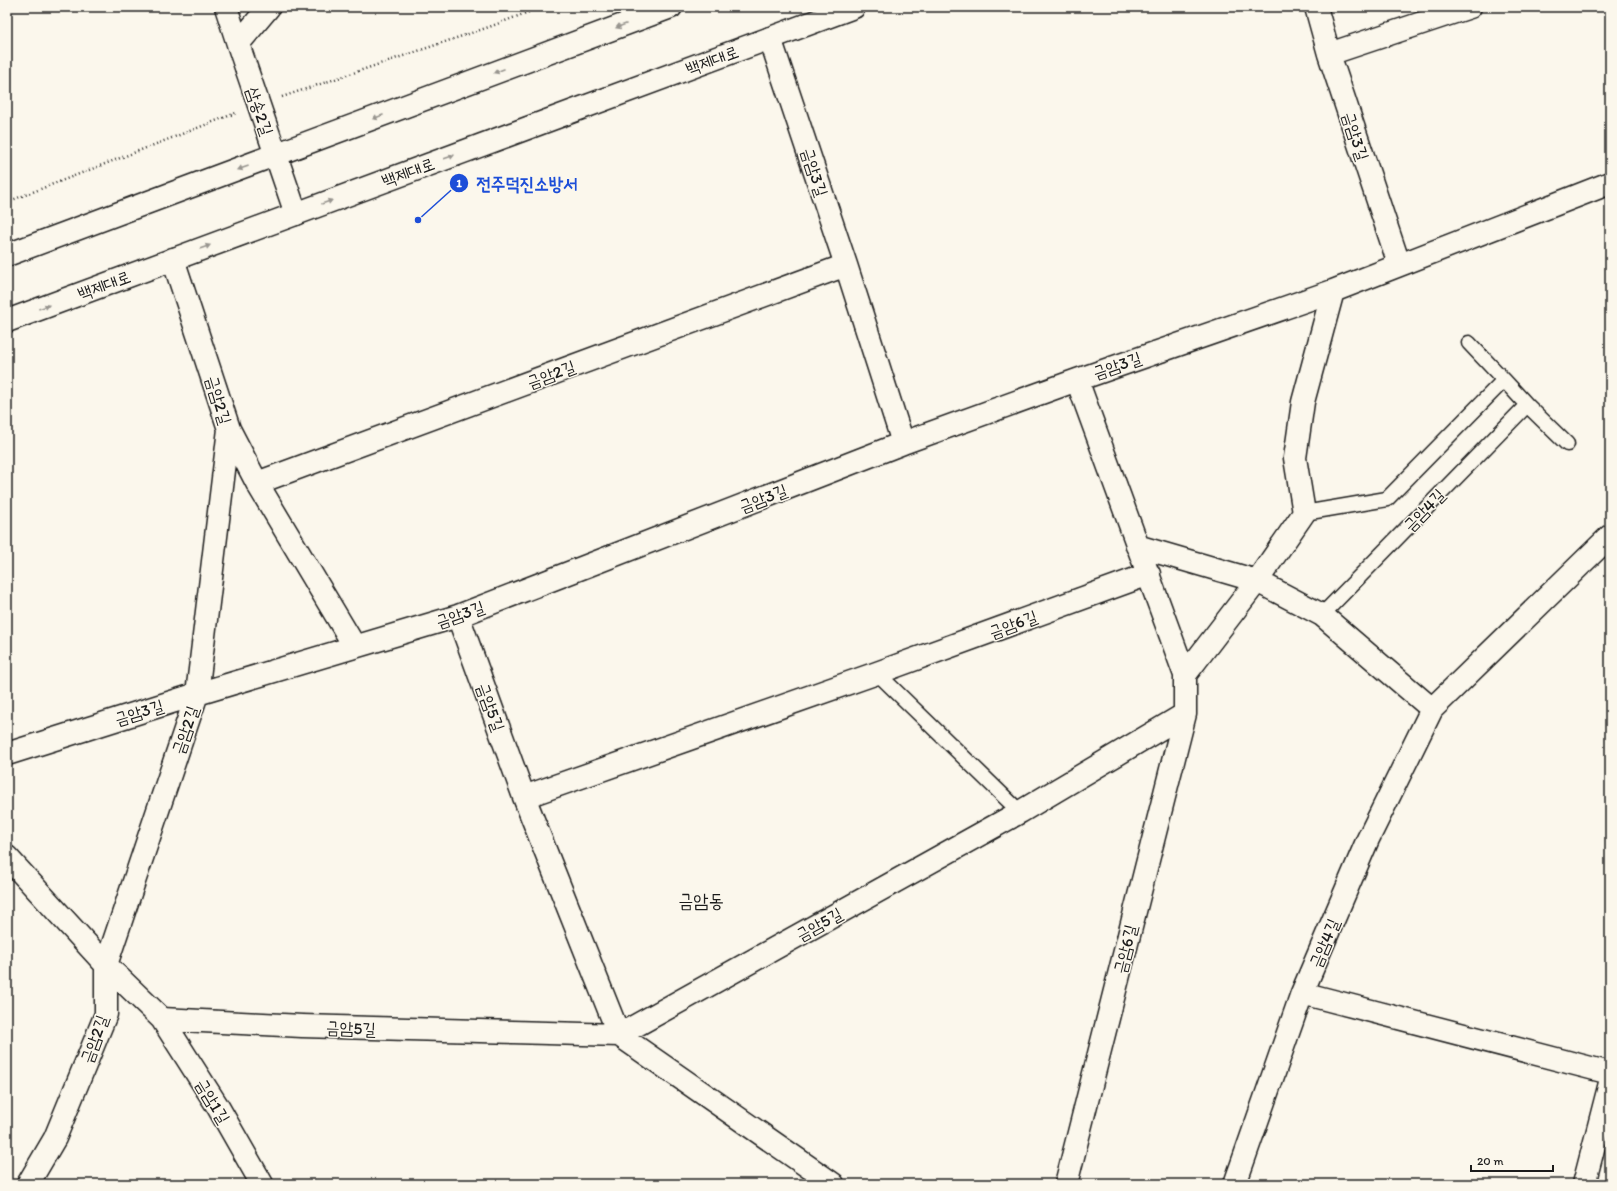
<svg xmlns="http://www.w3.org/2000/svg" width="1617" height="1191" viewBox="0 0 1617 1191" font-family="Itim,'Poor Story',sans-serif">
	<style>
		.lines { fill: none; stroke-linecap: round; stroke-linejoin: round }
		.lane-casing { stroke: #1c1c1c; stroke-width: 17 }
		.street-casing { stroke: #1c1c1c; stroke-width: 25 }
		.secondary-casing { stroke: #1c1c1c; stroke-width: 25 }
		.path { stroke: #1c1c1c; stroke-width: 2.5; stroke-dasharray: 1 3; stroke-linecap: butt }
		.lane { stroke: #fbf7ec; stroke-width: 14 }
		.street { stroke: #fbf7ec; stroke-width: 22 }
		.secondary { stroke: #fbf7ec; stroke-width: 22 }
		.oneway { fill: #97948e }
		.labels { text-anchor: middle; stroke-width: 3; stroke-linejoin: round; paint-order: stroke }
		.street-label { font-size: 17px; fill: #1c1c1c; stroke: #fbf7ec }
		.quarter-label { font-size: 19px; fill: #1c1c1c; stroke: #fbf7ec }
		.leader { fill: none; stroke: #1d4ed8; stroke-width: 1.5 }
		.callout-dot { fill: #1d4ed8; stroke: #fbf7ec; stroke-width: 1.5 }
		.mark-label { font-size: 12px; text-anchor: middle; font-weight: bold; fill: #fff }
		.callout-label { font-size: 18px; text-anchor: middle; font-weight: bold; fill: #1d4ed8; stroke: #fbf7ec; stroke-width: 3; stroke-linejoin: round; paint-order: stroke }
	</style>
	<rect width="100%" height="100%" fill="#fbf7ec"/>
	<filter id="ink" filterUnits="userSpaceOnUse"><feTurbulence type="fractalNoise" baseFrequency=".025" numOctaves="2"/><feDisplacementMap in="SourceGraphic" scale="8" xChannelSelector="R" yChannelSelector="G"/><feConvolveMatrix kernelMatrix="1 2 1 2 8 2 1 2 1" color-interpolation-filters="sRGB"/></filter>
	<g filter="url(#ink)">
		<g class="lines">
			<defs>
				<path id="lane" d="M1469,343L1504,380
					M1527,405L1567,444
					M1304,513L1387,499L1504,380L1527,405L1322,615
					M877,673L1020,812"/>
				<path id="street" d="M226,7L238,44L296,214
					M1316,7L1329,54L1399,264
					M770,38L846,265L903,443
					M238,44L269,7
					M1329,54L1470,7
					M229,429L257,483L355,647
					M257,483L846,265
					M1137,546L1257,581L1322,615L1432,709
					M458,616L524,797L619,1035L833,1184
					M1185,675L1257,581L1304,513L1295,458L1303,402L1333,291
					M7,754L197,694L458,616L903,443L1077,380L1333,291L1610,183
					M524,797L877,673L1149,574
					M7,857L106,965L162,1019L218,1107L262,1184
					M1302,993L1610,1073
					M162,1019L302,1026L619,1035L1020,812L1185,714
					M28,1184L55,1138L106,1014V965L197,694L229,429L173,259
					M1066,1184L1185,714V675L1077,380
					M1235,1184L1302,993L1368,839L1432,709L1610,536"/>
				<path id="secondary" d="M7,255L671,7
					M7,321L854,7
					M1584,1184L1610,1083"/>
			</defs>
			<use href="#lane" class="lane-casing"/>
			<use href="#street" class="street-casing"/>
			<use href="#secondary" class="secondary-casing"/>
			<path class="path" d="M282,97L489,27L542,7
				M7,202L236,113"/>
			<use href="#lane" class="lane"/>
			<use href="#street" class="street"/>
			<use href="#secondary" class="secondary"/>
		</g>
		<defs><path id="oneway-solid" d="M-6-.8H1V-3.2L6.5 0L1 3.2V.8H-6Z"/></defs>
		<g class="oneway">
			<use href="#oneway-solid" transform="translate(621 26) rotate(159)"/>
			<use href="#oneway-solid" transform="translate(499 71) rotate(159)"/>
			<use href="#oneway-solid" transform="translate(378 117) rotate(159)"/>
			<use href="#oneway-solid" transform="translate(449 157) rotate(-20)"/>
			<use href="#oneway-solid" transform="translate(243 168) rotate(160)"/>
			<use href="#oneway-solid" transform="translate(327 202) rotate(-20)"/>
			<use href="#oneway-solid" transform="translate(205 247) rotate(-20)"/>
			<use href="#oneway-solid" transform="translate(44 307) rotate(-20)"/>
		</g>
	</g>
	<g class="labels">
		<g class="street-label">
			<text transform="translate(712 60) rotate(-20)" y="6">백제대로</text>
			<text transform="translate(260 111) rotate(71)" y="6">삼송2길</text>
			<text transform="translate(1356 136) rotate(72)" y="6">금암3길</text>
			<text transform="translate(408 172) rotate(-20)" y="6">백제대로</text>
			<text transform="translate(815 172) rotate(72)" y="6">금암3길</text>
			<text transform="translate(104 285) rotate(-20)" y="6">백제대로</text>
			<text transform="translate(1117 365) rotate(-19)" y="6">금암3길</text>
			<text transform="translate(551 374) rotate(-20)" y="6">금암2길</text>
			<text transform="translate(219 400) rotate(73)" y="6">금암2길</text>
			<text transform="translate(763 498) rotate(-21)" y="6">금암3길</text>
			<text transform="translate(1424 510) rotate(-46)" y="6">금암4길</text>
			<text transform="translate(460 614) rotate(-19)" y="6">금암3길</text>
			<text transform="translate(1013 624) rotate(-20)" y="6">금암6길</text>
			<text transform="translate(491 707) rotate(70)" y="6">금암5길</text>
			<text transform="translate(139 712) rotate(-17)" y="6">금암3길</text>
			<text transform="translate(185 730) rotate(-71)" y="6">금암2길</text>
			<text transform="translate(819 924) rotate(-29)" y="6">금암5길</text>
			<text transform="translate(1324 943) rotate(-67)" y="6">금암4길</text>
			<text transform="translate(1125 949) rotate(-76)" y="6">금암6길</text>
			<text transform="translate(351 1028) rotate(2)" y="6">금암5길</text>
			<text transform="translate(94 1039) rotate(-70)" y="6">금암2길</text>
			<text transform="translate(213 1101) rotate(59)" y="6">금암1길</text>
		</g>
		<g class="quarter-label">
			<text x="701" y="907">금암동</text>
		</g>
	</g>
	<path class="leader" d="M418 220L459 183"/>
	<g class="callout-dot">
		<circle cx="418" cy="220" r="4"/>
		<circle cx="459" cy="183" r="10"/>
	</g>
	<g class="mark-label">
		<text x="459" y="187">1</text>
	</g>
	<g class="callout-label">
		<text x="527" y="190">전주덕진소방서</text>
	</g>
	<rect width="1617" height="1191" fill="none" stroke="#fbf7ec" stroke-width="24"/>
	<rect x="12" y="12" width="1593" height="1167" fill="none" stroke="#1c1c1c" stroke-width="1.5" filter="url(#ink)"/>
	<path d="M1471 1165v6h82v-6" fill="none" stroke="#1c1c1c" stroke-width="2"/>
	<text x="1477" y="1165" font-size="12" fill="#1c1c1c" stroke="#fbf7ec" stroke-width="3" paint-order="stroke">20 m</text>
</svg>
